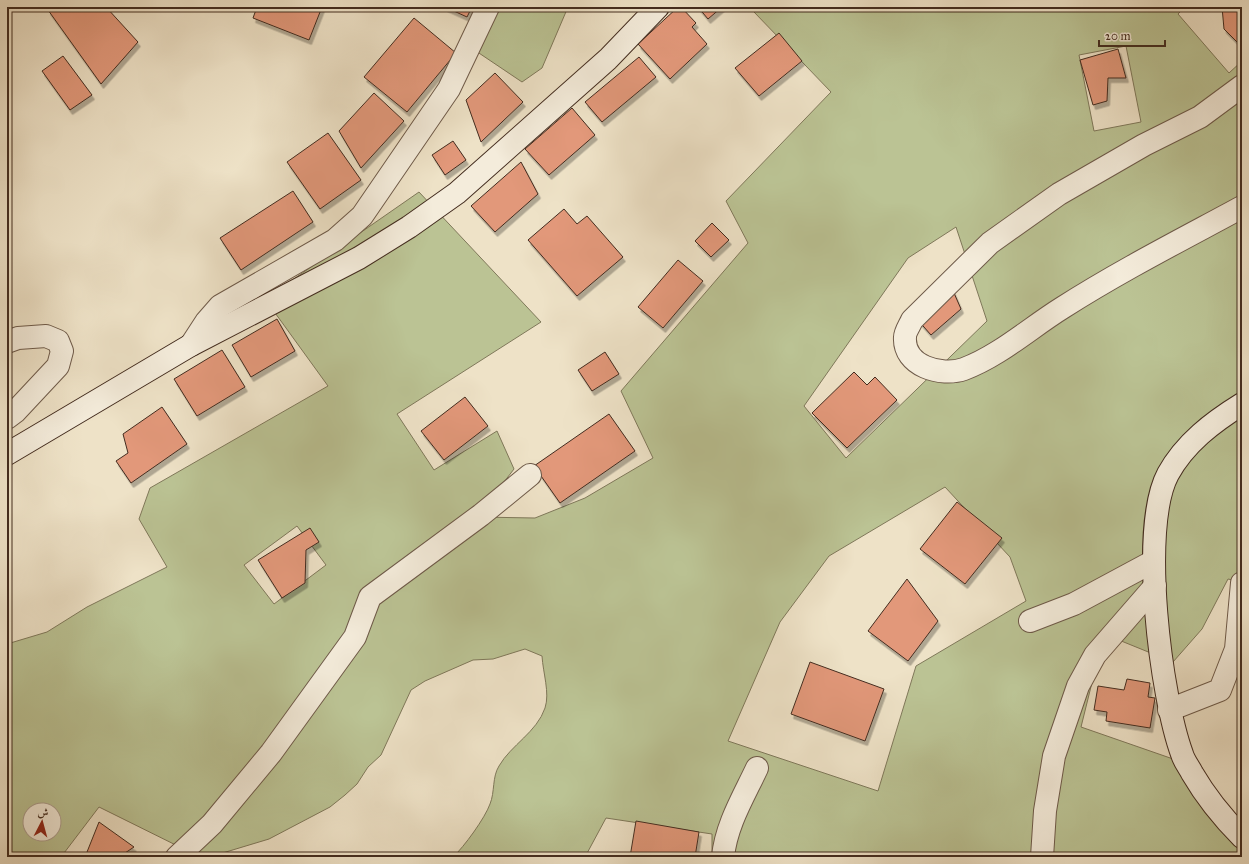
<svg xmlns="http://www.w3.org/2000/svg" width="1249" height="864" viewBox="0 0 1249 864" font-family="'IM FELL Great Primer',Amiri,serif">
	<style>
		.green { fill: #bbc394; stroke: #7f785a; fill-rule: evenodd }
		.building { fill: #e2987a; stroke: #432c1f; filter: url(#shadow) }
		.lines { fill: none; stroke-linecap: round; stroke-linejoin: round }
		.street-casing { stroke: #6e5a49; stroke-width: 24 }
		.secondary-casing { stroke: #432c1f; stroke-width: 24 }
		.street { stroke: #f4ecdb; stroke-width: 22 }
		.secondary { stroke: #f4ecdb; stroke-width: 22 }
	</style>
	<defs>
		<filter id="shadow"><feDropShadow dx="2.5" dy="4.5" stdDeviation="0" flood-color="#0004"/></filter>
	</defs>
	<rect width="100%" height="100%" fill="#eee2c7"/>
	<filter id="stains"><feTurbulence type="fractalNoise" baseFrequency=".005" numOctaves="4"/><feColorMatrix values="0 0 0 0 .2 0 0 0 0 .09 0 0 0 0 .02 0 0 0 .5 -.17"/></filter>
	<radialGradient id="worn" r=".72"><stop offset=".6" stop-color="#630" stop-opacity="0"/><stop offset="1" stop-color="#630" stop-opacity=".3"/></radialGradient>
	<path class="green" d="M495,7H568L542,68L522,82L467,45Z
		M758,7H1185L1178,14L1229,73L1242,61V582L1228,579L1202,629L1173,662L1104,634L1081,727L1176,760L1242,838V857H712V834L606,818L585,857H453C464,847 485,818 490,804C495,792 492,777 499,766C511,745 537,732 545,708C550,693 543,673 542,656L525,649L493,659L473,660L425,681L411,690L381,755L368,767L357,784L345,795L330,807L269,839L216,855L200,857L99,807L61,857H7V644L47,632L87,607L167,567L139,519L150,488L328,386L265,299L419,192L541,322L397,414L434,470L497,431L514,469L477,517L535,518L585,498L653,458L621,391L748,243L726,201L831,92L754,12ZM1126,46L1141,122L1094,131L1079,55ZM956,227L987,321L846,458L804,406L908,258ZM945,487L1010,557L1026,601L916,666L878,791L728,741L780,622L829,556ZM297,526L326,565L274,604L244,565ZM30,810H54V834H30Z"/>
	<path class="building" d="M51,7H106L138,42L101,84L48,10Z
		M257,7H322L309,40L253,18Z
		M445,7H472L467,17Z
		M678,7H681L696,23L692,27L707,44L670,79L638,44Z
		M698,7H722L708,19Z
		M1222,7H1242V47L1224,29Z
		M414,18L456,53L407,112L364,77Z
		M779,33L802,61L759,96L735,68Z
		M1118,49L1126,78H1108L1107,101L1093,105L1080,60Z
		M63,56L92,95L70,110L42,71Z
		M639,57L656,77L602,122L585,102Z
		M495,73L523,102L481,142L466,100Z
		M374,93L404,121L361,168L339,131Z
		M572,108L595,135L549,175L525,149Z
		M328,133L361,180L320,209L287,162Z
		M453,141L466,160L445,175L432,155Z
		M521,162L538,194L495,232L471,206Z
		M293,191L313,222L241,270L220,238Z
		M564,209L577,224L587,216L623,257L577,296L528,240Z
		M712,223L729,240L711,257L695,241Z
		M678,260L703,281L663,328L638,307Z
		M947,277L961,309L931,335L909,310Z
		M277,319L295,351L251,377L232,345Z
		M222,350L245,387L197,416L174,379Z
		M605,352L619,374L592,391L578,370Z
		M854,372L867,385L875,377L897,400L847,448L812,413Z
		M465,397L488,426L444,460L421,431Z
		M162,407L187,444L131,483L116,461L128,453L123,434Z
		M609,414L635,451L560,503L534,466Z
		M957,502L1002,538L965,584L920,549Z
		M310,528L319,542L306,550L305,583L282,598L258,560Z
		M907,579L938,621L908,661L868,631Z
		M810,662L884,689L865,741L791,714Z
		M1127,679L1150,683L1148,697L1155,698L1150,728L1106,721L1107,712L1094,710L1098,686L1124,690Z
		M636,821L699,832L695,857H630Z
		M99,822L134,847L119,857H85Z"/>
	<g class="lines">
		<defs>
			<path id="street" d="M1242,86L1200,117L1144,145L1059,194L990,243L912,320C910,325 905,332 905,337C903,366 941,377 964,369C999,356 1030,328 1062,308C1120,271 1181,240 1242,207
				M7,342L18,338L46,336L58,341L62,351L58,366L15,412L7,418
				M191,345L206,322L220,306L335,240L362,216L449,89L488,7
				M1030,621L1074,604L1154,561
				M1169,710L1220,690L1236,649L1242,583
				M177,857L212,824L271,753L355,637L370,597L481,515L530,475
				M723,857C726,825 744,796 757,768
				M1042,857L1045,811L1054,756L1078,686L1095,655L1155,586"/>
			<path id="secondary" d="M1242,404C1213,422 1185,443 1168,474C1139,528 1161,697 1182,754C1184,761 1189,767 1192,773C1206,797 1222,817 1242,837
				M7,454L191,345L359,258L409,227L457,193L608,59L658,7"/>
		</defs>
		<use href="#street" class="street-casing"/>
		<use href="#secondary" class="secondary-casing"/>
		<use href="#street" class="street"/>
		<use href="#secondary" class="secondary"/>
	</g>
	<rect width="1249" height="864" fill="none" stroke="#eee2c7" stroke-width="24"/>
	<rect x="8" y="8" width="1233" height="848" fill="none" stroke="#432c1f" stroke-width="2"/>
	<rect x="12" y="12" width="1225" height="840" fill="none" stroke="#432c1f"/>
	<g transform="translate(42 822) rotate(6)"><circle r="19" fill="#f4ecdb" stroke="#ad9f90"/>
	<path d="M0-3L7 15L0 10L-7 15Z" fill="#8f2418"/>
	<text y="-6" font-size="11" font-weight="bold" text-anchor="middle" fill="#432c1f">ش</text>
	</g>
	<path d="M1099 40v6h66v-6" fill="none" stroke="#432c1f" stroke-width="2"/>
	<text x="1105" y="40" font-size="12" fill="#432c1f" stroke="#f4ecdb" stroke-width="3" paint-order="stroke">20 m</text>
	<rect width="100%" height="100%" filter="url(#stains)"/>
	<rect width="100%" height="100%" fill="url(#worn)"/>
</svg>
